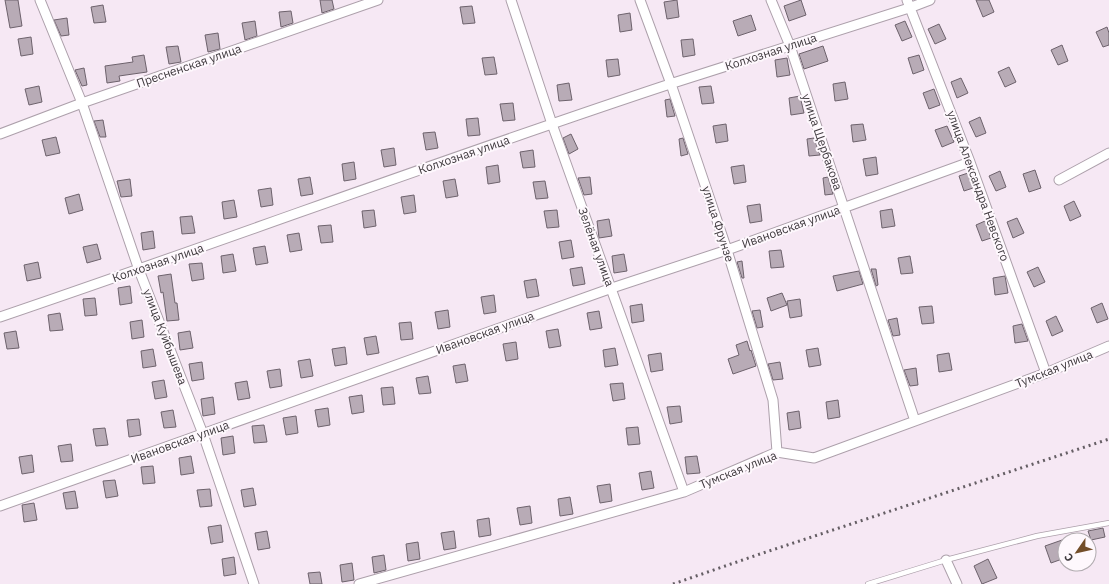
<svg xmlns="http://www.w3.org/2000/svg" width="1109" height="584" viewBox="0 0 1109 584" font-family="'IBM Plex Sans',sans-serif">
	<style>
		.building { fill: #b8abb6; stroke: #6d626c }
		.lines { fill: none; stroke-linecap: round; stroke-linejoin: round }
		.lane-casing { stroke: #ada0ab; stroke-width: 6 }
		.street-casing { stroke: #ada0ab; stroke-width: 11 }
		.lane { stroke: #fff; stroke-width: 4.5 }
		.street { stroke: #fff; stroke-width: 9 }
		.rail { stroke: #655e64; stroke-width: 3; stroke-dasharray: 2 4; stroke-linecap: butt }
		.labels { text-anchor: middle; stroke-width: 4; stroke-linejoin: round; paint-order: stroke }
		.street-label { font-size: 12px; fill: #3e393d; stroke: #fef8fd }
	</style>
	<rect width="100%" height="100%" fill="#f6e8f4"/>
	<path class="building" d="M5,0H18L22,26L10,28Z
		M320,0H332L334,9L322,13Z
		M677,0L679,17L667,19L664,2Z
		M801,0L806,15L789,21L784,6Z
		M976,0H989L994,12L983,17Z
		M103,5L106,22L94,23L91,7Z
		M472,6L475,23L463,24L460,7Z
		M291,11L293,23L281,27L279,12Z
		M630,13L632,30L620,32L618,15Z
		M751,15L756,30L738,36L733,21Z
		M67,18L69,35L61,36L54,20Z
		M255,21L257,36L245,40L242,23Z
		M905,21L912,37L902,41L895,25Z
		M939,24L946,39L935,44L928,29Z
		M1107,27L1109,33V45L1103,47L1096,32Z
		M218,33L220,49L208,52L205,35Z
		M31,37L33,54L21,56L18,39Z
		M693,39L695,55L683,57L681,40Z
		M1062,45L1068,61L1058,65L1051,50Z
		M178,46L181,62L169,64L166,47Z
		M823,46L828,61L804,69L799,54Z
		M144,55L147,72L119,76L120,81L107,83L105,66L133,62L132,57Z
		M919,55L924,70L913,74L908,58Z
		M494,57L497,74L485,75L482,58Z
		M787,58L790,75L777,77L775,60Z
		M618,59L620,75L608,77L606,60Z
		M1009,67L1016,82L1005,87L998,72Z
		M84,68L87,85L82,86L75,70Z
		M961,78L968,93L957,98L951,82Z
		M845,82L848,99L835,101L833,84Z
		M569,83L572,100L559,101L557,85Z
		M39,86L42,102L29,105L25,89Z
		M711,86L714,103L702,104L699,87Z
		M934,89L940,105L929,109L923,93Z
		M800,96L804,113L791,115L789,98Z
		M670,99L675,116L667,117L665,100Z
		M513,103L515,120L503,121L500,104Z
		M980,117L986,133L976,137L969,122Z
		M478,118L480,135L468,136L466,119Z
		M103,120L106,137H100L94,121Z
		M726,124L728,141L716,143L713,126Z
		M863,124L866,140L853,142L851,125Z
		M947,126L954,142L942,147L935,130Z
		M435,132L438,148L426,150L423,133Z
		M571,134L578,149L569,154L563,138Z
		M56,137L60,153L46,156L42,140Z
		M683,138L688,154L681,156L679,139Z
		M814,138L820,155L809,156L807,139Z
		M394,148L396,165L384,167L381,150Z
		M533,150L535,167L523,168L520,152Z
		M876,157L878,174L866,176L863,159Z
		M354,162L356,179L344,181L342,164Z
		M498,165L500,182L488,184L486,167Z
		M744,165L746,182L734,184L731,167Z
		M1035,170L1041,188L1029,192L1023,174Z
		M1000,171L1006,187L996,191L989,176Z
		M968,173L973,188L964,191L959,176Z
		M310,177L313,194L301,196L298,179Z
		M590,177L592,194L584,195L578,178Z
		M828,177L833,194L825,195L823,178Z
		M130,179L132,196L121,197L117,181Z
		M455,179L458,196L446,198L443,181Z
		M545,181L548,198L536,199L533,182Z
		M271,188L273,205L261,207L258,190Z
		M79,194L83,210L69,214L65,198Z
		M414,195L416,212L404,214L401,197Z
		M234,200L237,217L224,219L222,202Z
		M1074,201L1081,216L1070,221L1064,206Z
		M760,204L762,221L750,223L747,206Z
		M892,209L895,226L882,228L880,211Z
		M374,210L376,226L364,228L362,211Z
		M557,210L559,227L547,228L544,211Z
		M192,216L195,233L182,234L180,217Z
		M1017,218L1024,233L1013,238L1007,222Z
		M609,219L612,236L599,238L597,221Z
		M985,221L991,238L982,241L976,225Z
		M331,225L333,242L321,243L318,226Z
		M153,231L155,248L143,250L141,233Z
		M299,233L302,250L290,252L287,235Z
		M571,240L574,257L562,259L559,242Z
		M97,244L101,259L87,263L83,247Z
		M265,246L268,263L256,265L253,248Z
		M781,250L784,267L771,268L769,251Z
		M233,254L236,271L223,273L221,256Z
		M624,254L627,271L614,273L612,256Z
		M910,256L913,273L901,274L898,258Z
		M742,261L744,278H742L737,262Z
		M38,262L41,278L27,281L24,265Z
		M202,263L204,279L192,281L189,264Z
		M582,267L585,284L573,286L570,269Z
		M1038,267L1045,282L1034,287L1027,272Z
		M871,269H876L878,285L876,286Z
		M859,271L863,284L837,291L833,276Z
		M171,274L175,303H177L179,320L167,321L163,292L161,293L158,276Z
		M1005,276L1008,293L995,295L993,278Z
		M536,279L539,296L527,298L524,281Z
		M130,286L132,303L120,305L118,288Z
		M782,293L787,305L771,311L767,298Z
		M494,295L496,312L484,314L481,297Z
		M95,298L97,315L85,316L83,299Z
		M800,299L802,316L790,318L787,301Z
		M1102,303L1108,319L1097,323L1091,308Z
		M642,304L644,321L632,323L630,306Z
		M932,306L934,323L922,324L919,307Z
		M448,310L450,327L438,329L435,312Z
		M760,310L763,327L757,328L752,311Z
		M599,311L602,328L590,330L587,313Z
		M60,313L63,330L50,331L48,315Z
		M1056,316L1063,331L1052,336L1046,321Z
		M897,318L900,335L893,336L888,320Z
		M142,320L144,337L132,339L130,322Z
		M411,322L413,339L401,340L399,323Z
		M1022,324L1028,341L1015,343L1013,326Z
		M558,329L561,346L549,348L546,331Z
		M16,331L19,348L7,349L4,333Z
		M190,331L193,348L180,350L178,333Z
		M376,336L379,353L367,355L364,338Z
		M747,341L750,351L751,350L756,366L733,374L728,359L739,355L736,345Z
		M516,342L518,359L506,361L503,344Z
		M345,347L347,364L335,366L332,349Z
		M615,348L618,365L605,367L603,350Z
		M818,348L821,365L809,367L806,350Z
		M153,349L156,366L143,368L141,351Z
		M661,353L663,370L651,372L648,355Z
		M949,353L952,370L939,372L937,355Z
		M310,359L313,376L301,378L298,361Z
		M202,362L204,379L192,381L189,364Z
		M780,362L783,379L773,380L768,364Z
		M465,364L468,381L456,383L453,366Z
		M916,368L918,385L910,386L904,370Z
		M280,369L282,386L270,388L267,371Z
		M428,376L431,393L419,394L416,378Z
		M164,380L167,397L155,399L152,382Z
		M247,381L250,398L238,400L235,383Z
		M623,383L625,399L613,401L610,384Z
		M393,387L395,404L383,405L381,388Z
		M362,395L364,412L352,414L349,397Z
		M213,397L215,414L203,416L201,399Z
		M838,400L840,417L828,419L826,402Z
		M680,406L682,422L670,424L667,407Z
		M328,408L330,425L318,427L315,410Z
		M173,410L176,427L164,428L161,412Z
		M799,411L801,428L789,430L787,413Z
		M296,416L298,433L286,435L283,418Z
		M139,419L141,435L129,437L127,420Z
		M264,425L267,442L254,443L252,426Z
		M638,427L640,444L628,445L626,428Z
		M105,428L108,445L96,446L93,429Z
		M233,436L235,453L223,455L221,438Z
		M71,444L73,461L61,462L58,446Z
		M32,455L34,472L22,474L19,457Z
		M191,456L194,473L181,475L179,458Z
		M697,456L700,473L687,474L685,457Z
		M153,466L155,483L143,484L141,467Z
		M651,471L654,488L642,490L639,473Z
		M115,480L118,496L106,498L103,481Z
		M610,484L612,501L600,503L597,486Z
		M253,488L256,505L244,507L241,490Z
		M210,489L212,506L200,507L197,490Z
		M75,491L78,508L66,509L63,493Z
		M570,497L573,514L560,516L558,499Z
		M34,503L37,520L24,522L22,505Z
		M530,506L532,523L520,525L517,508Z
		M489,518L491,535L479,537L477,520Z
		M221,525L223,542L211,544L208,527Z
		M1103,528L1105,537L1091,540L1088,531Z
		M267,531L270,548L258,550L255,533Z
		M454,531L456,548L444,550L441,533Z
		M1065,539V558L1051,563L1045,546Z
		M418,542L420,559L408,561L406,544Z
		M384,555L386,570L374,573L372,557Z
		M234,557L236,574L224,576L222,559Z
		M988,559L997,578L982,584L974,566Z
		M352,563L354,580L342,582L340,565Z
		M320,572L322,584H310L308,573Z"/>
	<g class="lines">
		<defs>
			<path id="lane" d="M868,584L946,560L1037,536L1109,523"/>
			<path id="street" d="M40,0L82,103L139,270L203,434L254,584
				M511,0L552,124L684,492
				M640,0L671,84L727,250L773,400L777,452
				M771,0L790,46L915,421
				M907,0L970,162L1046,373
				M0,134L82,103L378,0
				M1059,180L1109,153
				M0,317C224,241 446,158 670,84C750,58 830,33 909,8L930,0
				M0,506L612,288L727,250L970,162
				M946,560L957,584
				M359,584L684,492L777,452L814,458L1046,373L1109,346"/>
		</defs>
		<use href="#lane" class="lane-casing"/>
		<use href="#street" class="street-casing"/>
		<use href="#lane" class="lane"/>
		<use href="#street" class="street"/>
		<path class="rail" d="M673,584L760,554L1109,439"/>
	</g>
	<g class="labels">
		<g class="street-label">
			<text transform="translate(771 52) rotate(-18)" y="4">Колхозная улица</text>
			<text transform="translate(189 66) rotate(-19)" y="4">Пресненская улица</text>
			<text transform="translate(822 142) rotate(71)" y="4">улица Щербакова</text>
			<text transform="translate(464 155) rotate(-19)" y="4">Колхозная улица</text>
			<text transform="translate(978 186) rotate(70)" y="4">улица Александра Невского</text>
			<text transform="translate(718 224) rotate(72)" y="4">улица Фрунзе</text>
			<text transform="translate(791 227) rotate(-20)" y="4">Ивановская улица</text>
			<text transform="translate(596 247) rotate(70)" y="4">Зелёная улица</text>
			<text transform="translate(158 263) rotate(-19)" y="4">Колхозная улица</text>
			<text transform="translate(485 333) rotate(-20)" y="4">Ивановская улица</text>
			<text transform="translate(165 337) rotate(69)" y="4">улица Куйбышева</text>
			<text transform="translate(1054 369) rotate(-22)" y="4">Тумская улица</text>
			<text transform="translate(180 442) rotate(-20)" y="4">Ивановская улица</text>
			<text transform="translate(738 470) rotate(-22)" y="4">Тумская улица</text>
		</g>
	</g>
	<g transform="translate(1077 552) rotate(236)"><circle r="19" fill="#fef8fd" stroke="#b1acb0"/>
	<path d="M0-3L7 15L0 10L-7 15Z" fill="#734e2a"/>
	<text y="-6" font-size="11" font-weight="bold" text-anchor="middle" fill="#3e393d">С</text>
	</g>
</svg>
